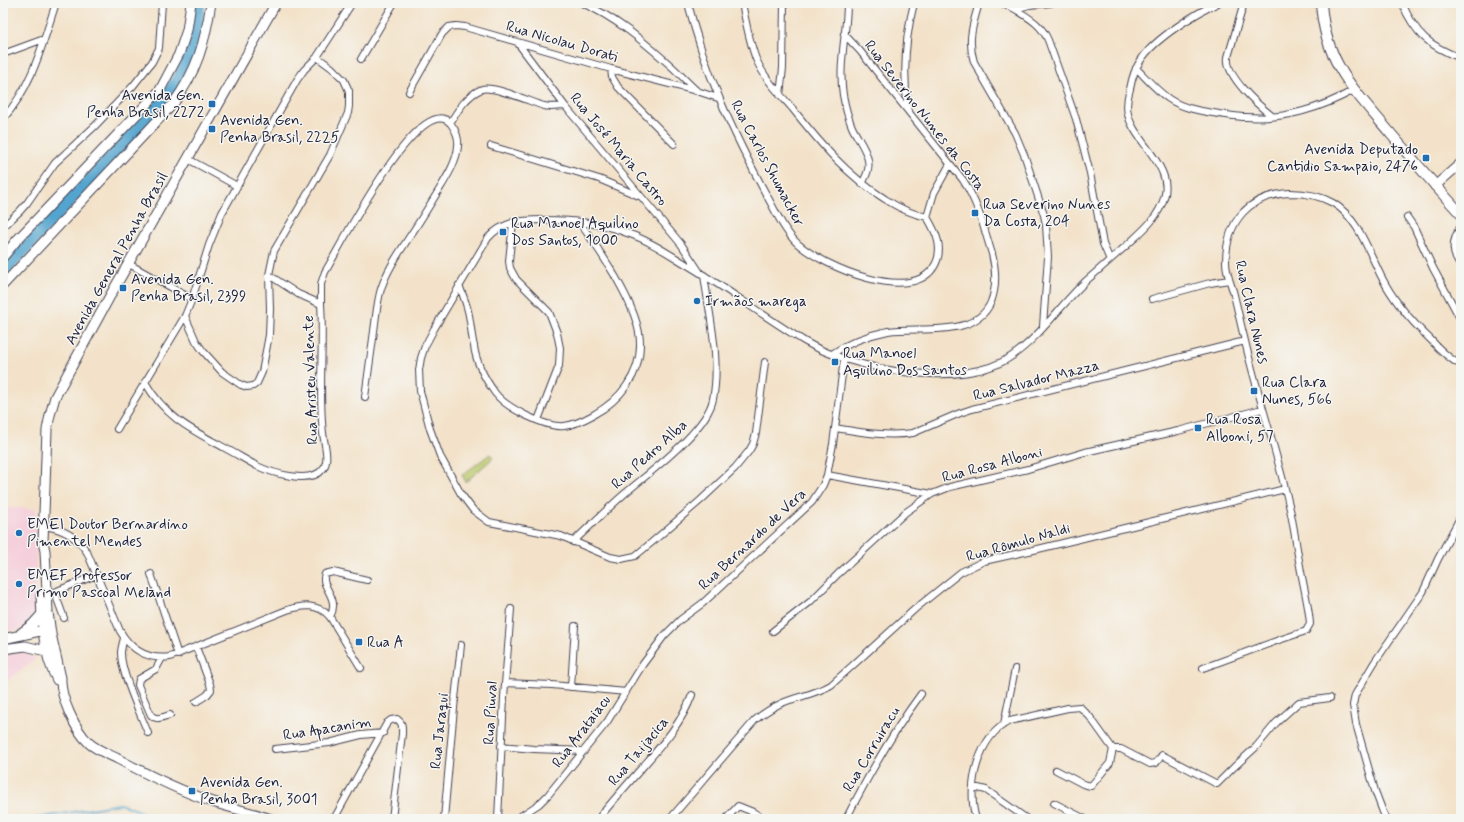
<svg xmlns="http://www.w3.org/2000/svg" width="1464" height="822" viewBox="0 0 1464 822" font-family="Mynerve,sans-serif">
	<style>
		.built { fill: #f5cfdb }
		.green { fill: #b9c668; stroke: #6e7452 }
		.lines { fill: none; stroke-linecap: round; stroke-linejoin: round }
		.stream { stroke: #53a4ce; stroke-width: 2 }
		.river { stroke: #53a4ce; stroke-width: 13 }
		.street-casing { stroke: #413f50; stroke-width: 8 }
		.secondary-casing { stroke: #413f50; stroke-width: 11 }
		.primary-casing { stroke: #413f50; stroke-width: 12 }
		.street { stroke: #fff; stroke-width: 6 }
		.secondary { stroke: #fff; stroke-width: 9 }
		.primary { stroke: #fff; stroke-width: 10 }
		.poi-dot { fill: #1f6fb2; stroke: #f6f6f2; stroke-width: 1.5 }
		.labels { text-anchor: middle; stroke-width: 3; stroke-linejoin: round; paint-order: stroke }
		.street-label { font-size: 15px; fill: #22223b; stroke: #f6f6f2 }
		.poi-label { font-size: 15px; fill: #22223b; stroke: #f6f6f2; text-anchor: start }
	</style>
	<rect width="100%" height="100%" fill="#f6f6f2"/>
	<filter id="ink" filterUnits="userSpaceOnUse"><feTurbulence type="fractalNoise" baseFrequency=".025" numOctaves="2"/><feDisplacementMap in="SourceGraphic" scale="8" xChannelSelector="R" yChannelSelector="G"/><feConvolveMatrix kernelMatrix="1 2 1 2 8 2 1 2 1" color-interpolation-filters="sRGB"/></filter>
	<filter id="wash" filterUnits="userSpaceOnUse"><feTurbulence type="fractalNoise" baseFrequency=".012" numOctaves="4" result="noise"/><feDisplacementMap in="SourceGraphic" scale="16" xChannelSelector="R" yChannelSelector="G"/><feGaussianBlur stdDeviation="0.9" result="paint"/><feColorMatrix in="noise" values="0 0 0 0 0 0 0 0 0 0 0 0 0 0 0 0 0 1.4 0 .05"/><feComposite in="paint" operator="in"/></filter>
	<g filter="url(#wash)">
		<rect width="100%" height="100%" fill="#f3e2c9"/>
		<path class="built" d="M3,507L36,509V607L34,612L25,625L18,630L3,632Z
			M20,652L37,658L3,684V655Z"/>
		<path class="green" d="M490,454L493,458L466,482L462,475Z"/>
		<g class="lines">
			<path class="stream" d="M32,819L120,804L140,811L150,819"/>
			<path class="river" d="M3,272L157,108C173,88 189,66 194,40C197,28 197,15 199,3"/>
		</g>
	</g>
	<g filter="url(#ink)">
		<g class="lines">
			<defs>
				<path id="street" d="M582,3C615,17 643,41 670,65C679,73 687,82 696,90
					M688,3C705,73 733,133 767,196C776,212 784,231 798,244C823,266 913,306 935,265C944,248 936,232 927,217L934,193L950,164
					M742,3C746,22 749,41 756,59C764,78 779,93 792,108C820,143 846,175 885,199C897,207 912,214 927,217
					M847,3C847,33 838,64 843,95C845,106 848,117 852,127C857,138 866,148 868,160C870,169 866,176 862,184
					M979,3C973,24 967,40 974,62L1015,133L1025,157L1044,215L1046,225L1048,257L1043,326
					M1002,3L1015,9L1029,5L1051,3
					M1244,3L1228,57C1225,76 1258,105 1272,116
					M1402,3C1415,34 1430,47 1461,58
					M1015,9C1029,18 1041,24 1048,40L1076,119L1090,173L1103,244L1110,260
					M517,42L565,106L681,244L699,271
					M3,54L44,39
					M361,59L394,3
					M1136,68C1147,79 1157,91 1169,99C1184,109 1202,111 1219,114C1228,115 1237,117 1246,117C1283,120 1322,108 1354,90
					M611,69L612,77L618,87L674,144
					M409,92L442,34L449,27L456,26L465,27L611,69L697,91L718,98
					M780,95L783,68L784,3
					M908,110C903,75 905,38 914,3
					M3,119C33,85 42,45 56,3
					M450,123C458,110 467,95 482,89C493,85 531,102 544,106L550,107L565,106
					M491,146L599,179L639,196
					M188,159L237,186
					M1407,217L1414,227L1433,268L1461,320
					M513,222L509,261L510,268L516,279L549,312L557,333L560,348L559,366L538,420
					M1461,226C1452,240 1450,253 1461,266
					M3,227L20,211L27,203L55,163L95,126L133,86L152,62L159,48L162,3
					M129,264L192,299
					M459,285C462,293 466,302 468,311C471,322 471,335 474,346C476,363 485,379 495,393C506,408 546,428 564,426C574,425 584,420 593,415C619,401 641,375 640,343C640,308 600,251 580,223
					M1152,299L1210,283L1229,280
					M321,304V284L325,272C337,253 421,86 451,124C456,130 459,139 458,146C457,161 447,177 439,190C429,206 420,221 410,236C399,253 387,270 381,289C377,302 376,317 374,331C371,353 368,375 365,397
					M185,316L196,341L203,351L222,372L241,385L247,387L253,386L257,383L262,372L269,335L270,309L269,275L274,251L330,155L348,113L349,106V91L344,80L332,68L317,57
					M832,354C848,343 868,335 888,331C920,326 975,339 991,302C997,286 996,270 992,254C984,228 978,203 963,180L860,51L844,34
					M765,362L756,433L753,444L749,451L735,468L701,500L651,543L635,556L621,559L610,557L561,536L489,522L473,510L461,494L440,456L430,429L420,391L419,370L421,358L425,346L434,329L488,238C503,221 522,220 543,220C571,220 602,223 627,233C648,240 666,252 684,263C725,287 763,316 804,341C852,370 963,391 1012,356C1041,336 1061,304 1087,280C1100,269 1113,257 1126,246C1141,232 1158,219 1164,198C1173,170 1143,148 1132,125C1126,114 1126,101 1130,89C1132,78 1135,68 1141,60C1154,39 1196,13 1218,3
					M145,382C165,417 190,429 225,448C236,454 246,460 257,466C272,473 311,485 323,469C330,460 324,443 323,433C318,390 324,347 321,304L298,294L269,275
					M835,428C860,432 887,437 913,433L960,413L972,409L1245,341
					M117,429L185,316L192,299L209,245L222,213L297,80L304,70L317,57L352,3
					M827,475L932,494
					M43,526C63,528 77,537 87,552L120,631C131,650 148,660 170,657L287,610C303,605 318,603 330,617L361,668
					M573,542C590,526 605,511 622,496C647,474 707,431 713,399C721,360 709,314 704,275
					M151,574L178,655
					M330,617C341,597 319,587 325,574L333,572L367,580
					M64,618L56,596L57,591L96,575
					M773,631L810,602L838,574L906,512L932,494L950,487L1028,469L1085,452L1178,431L1262,409
					M124,638C123,643 121,648 121,653C121,673 140,713 148,733
					M196,647L210,684L211,690L207,695L196,702
					M162,658L156,669L139,679L138,685L151,715C157,721 162,717 170,715
					M1203,668L1279,640L1306,631L1310,624C1309,607 1303,584 1300,566C1296,546 1294,525 1289,505C1276,448 1257,394 1244,337C1240,322 1237,306 1233,291C1230,282 1226,272 1226,262C1226,221 1249,195 1290,193C1305,193 1319,195 1333,203C1358,218 1368,250 1381,276C1393,300 1410,320 1430,339C1439,349 1449,359 1461,365
					M505,683L552,685L626,692
					M571,687L575,626
					M1004,724L1015,669
					M501,746L534,749L584,751
					M275,749L329,743L361,735L383,733
					M1113,749H1121L1150,764L1156,763L1162,755L1217,784L1234,767L1256,747L1276,723L1299,702L1330,698
					M973,788H978L986,790L1027,819
					M1054,803L1085,819
					M334,819L387,723L391,720L397,719C403,723 402,727 402,734L392,819
					M444,819L454,708L461,645
					M498,819L504,697L511,609
					M516,819L539,804L548,795L607,722L643,664L664,636L680,620L703,603L812,502L823,485L827,475L833,444L844,359
					M598,819C611,803 625,787 639,771C659,748 681,725 692,695
					M670,819L755,720C765,712 777,704 790,700C805,695 817,693 831,685L915,609L961,572L984,561L1038,549L1285,489
					M726,819L738,806L753,812L764,819
					M846,819C868,776 892,733 921,694
					M976,819C966,787 978,736 1010,721L1068,708L1080,707L1090,717L1113,749L1110,763L1091,786L1083,784L1056,770
					M1387,819L1383,812L1375,791L1356,724L1353,705L1355,695L1374,663L1423,592L1438,559L1461,516"/>
				<path id="secondary" d="M1435,186L1461,163
					M3,257L17,240L160,90L179,54L187,30L191,3
					M3,285L173,104C197,71 205,43 211,3
					M41,595C42,624 43,654 57,680
					M21,633L33,624L41,615
					M3,639L40,631L48,633
					M3,649L25,646L46,651L51,650
					M271,819C251,812 230,808 210,801C178,790 148,775 118,759C110,755 95,749 89,743C75,730 60,697 61,678L51,634L48,612L45,551L43,542L47,430L50,415L55,397L110,296L276,3"/>
				<path id="primary" d="M1321,3C1325,63 1354,90 1391,134C1414,161 1437,188 1461,214"/>
			</defs>
			<use href="#street" class="street-casing"/>
			<use href="#secondary" class="secondary-casing"/>
			<use href="#primary" class="primary-casing"/>
			<use href="#street" class="street"/>
			<use href="#secondary" class="secondary"/>
			<use href="#primary" class="primary"/>
		</g>
	</g>
	<g class="poi-dot">
		<rect x="208" y="100" width="8" height="8" rx="2"/>
		<rect x="208" y="125" width="8" height="8" rx="2"/>
		<rect x="1422" y="154" width="8" height="8" rx="2"/>
		<rect x="971" y="209" width="8" height="8" rx="2"/>
		<rect x="499" y="228" width="8" height="8" rx="2"/>
		<rect x="119" y="284" width="8" height="8" rx="2"/>
		<circle cx="697" cy="301" r="4"/>
		<rect x="831" y="358" width="8" height="8" rx="2"/>
		<rect x="1250" y="387" width="8" height="8" rx="2"/>
		<rect x="1194" y="424" width="8" height="8" rx="2"/>
		<circle cx="19" cy="533" r="4"/>
		<circle cx="19" cy="584" r="4"/>
		<rect x="355" y="638" width="8" height="8" rx="2"/>
		<rect x="188" y="787" width="8" height="8" rx="2"/>
	</g>
	<g class="labels">
		<g class="street-label">
			<text transform="translate(562 41) rotate(16)" y="5">Rua Nicolau Dorati</text>
			<text transform="translate(925 115) rotate(52)" y="5">Rua Severino Nunes da Costa</text>
			<text transform="translate(619 149) rotate(50)" y="5">Rua José Maria Castro</text>
			<text transform="translate(768 163) rotate(62)" y="5">Rua Carlos Shumacker</text>
			<text transform="translate(116 258) rotate(-61)" y="5">Avenida General Penha Brasil</text>
			<text transform="translate(1252 312) rotate(77)" y="5">Rua Clara Nunes</text>
			<text transform="translate(310 380) rotate(-92)" y="5">Rua Aristeu Valente</text>
			<text transform="translate(1036 380) rotate(-14)" y="5">Rua Salvador Mazza</text>
			<text transform="translate(649 454) rotate(-42)" y="5">Rua Pedro Alba</text>
			<text transform="translate(992 464) rotate(-15)" y="5">Rua Rosa Alboni</text>
			<text transform="translate(752 539) rotate(-43)" y="5">Rua Bernardo de Vera</text>
			<text transform="translate(1018 542) rotate(-16)" y="5">Rua Rômulo Naldi</text>
			<text transform="translate(490 713) rotate(-87)" y="5">Rua Piuval</text>
			<text transform="translate(327 728) rotate(-9)" y="5">Rua Apacanim</text>
			<text transform="translate(439 731) rotate(-84)" y="5">Rua Jaraqui</text>
			<text transform="translate(581 731) rotate(-53)" y="5">Rua Arataiacu</text>
			<text transform="translate(871 749) rotate(-59)" y="5">Rua Corruiracu</text>
			<text transform="translate(638 751) rotate(-50)" y="5">Rua Taijacica</text>
		</g>
		<g class="poi-label">
			<text x="204" y="100" text-anchor="end">Avenida Gen.<tspan x="204" dy="17">Penha Brasil, 2272</tspan></text>
			<text x="220" y="125">Avenida Gen.<tspan x="220" dy="17">Penha Brasil, 2225</tspan></text>
			<text x="1418" y="154" text-anchor="end">Avenida Deputado<tspan x="1418" dy="17">Cantidio Sampaio, 2476</tspan></text>
			<text x="983" y="209">Rua Severino Nunes<tspan x="983" dy="17">Da Costa, 204</tspan></text>
			<text x="511" y="228">Rua Manoel Aquilino<tspan x="511" dy="17">Dos Santos, 1000</tspan></text>
			<text x="131" y="284">Avenida Gen.<tspan x="131" dy="17">Penha Brasil, 2399</tspan></text>
			<text x="705" y="306">Irmãos marega</text>
			<text x="843" y="358">Rua Manoel<tspan x="843" dy="17">Aquilino Dos Santos</tspan></text>
			<text x="1262" y="387">Rua Clara<tspan x="1262" dy="17">Nunes, 566</tspan></text>
			<text x="1206" y="424">Rua Rosa<tspan x="1206" dy="17">Alboni, 57</tspan></text>
			<text x="27" y="529">EMEI Doutor Bernardino<tspan x="27" dy="17">Pimentel Mendes</tspan></text>
			<text x="27" y="580">EMEF Professor<tspan x="27" dy="17">Primo Pascoal Meland</tspan></text>
			<text x="367" y="647">Rua A</text>
			<text x="200" y="787">Avenida Gen.<tspan x="200" dy="17">Penha Brasil, 3001</tspan></text>
		</g>
	</g>
	<rect width="1464" height="822" fill="none" stroke="#f6f6f2" stroke-width="16"/>
</svg>
